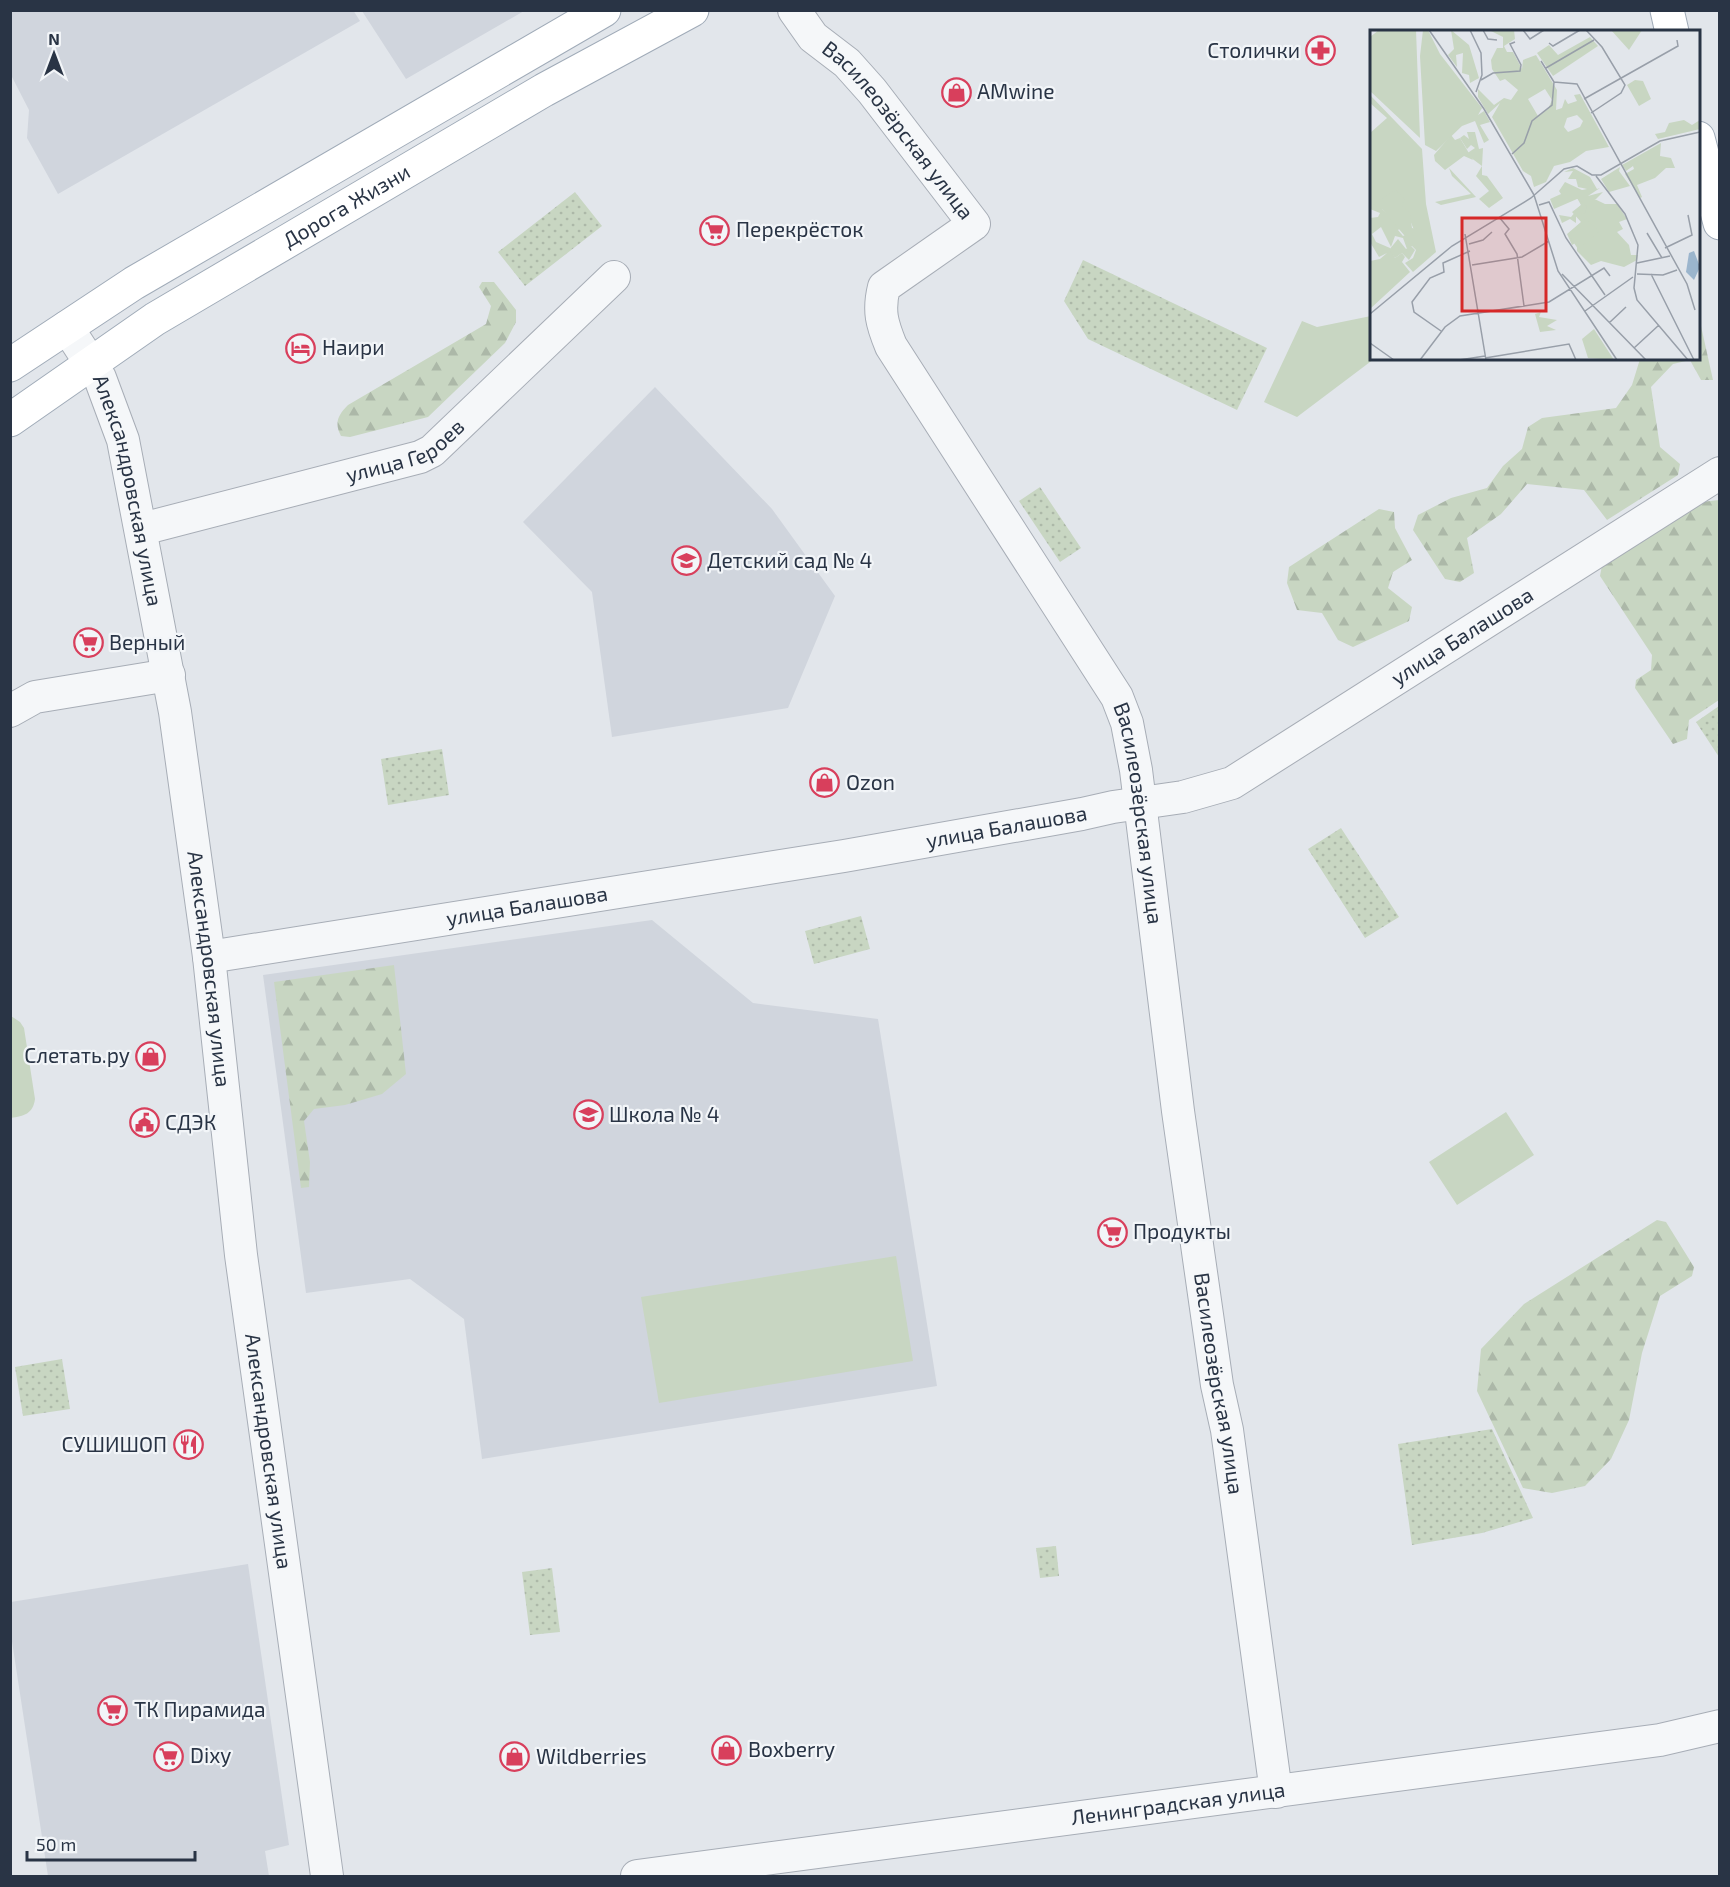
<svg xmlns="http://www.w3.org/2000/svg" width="1730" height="1887" viewBox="0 0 1730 1887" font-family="'Exo 2',sans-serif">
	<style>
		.built { fill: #d0d5dd }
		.grass { fill: url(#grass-dots) }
		.forest { fill: url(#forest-firs) }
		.garden { fill: #c8d6c2 }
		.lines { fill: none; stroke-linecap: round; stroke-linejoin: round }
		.minor-casing { stroke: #a7adb6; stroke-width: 34 }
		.major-casing { stroke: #a0abb8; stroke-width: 35 }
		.minor { stroke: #f5f7f9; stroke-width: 32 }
		.major { stroke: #fff; stroke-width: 33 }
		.labels { text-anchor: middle; stroke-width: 4.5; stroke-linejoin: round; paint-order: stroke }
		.poi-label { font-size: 21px; fill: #293445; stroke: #f2f5f8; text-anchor: start }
		.street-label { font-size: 21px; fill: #293445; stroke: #f2f5f8 }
		.inset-road { fill: none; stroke: #989fa9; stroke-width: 1.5 }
		.view { fill: #d62828; fill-opacity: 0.15; stroke: #d62828; stroke-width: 3 }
		.inset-edge { fill: none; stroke: #293445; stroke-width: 3 }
	</style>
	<defs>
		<pattern id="grass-dots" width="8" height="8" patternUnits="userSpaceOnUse" patternTransform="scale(1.5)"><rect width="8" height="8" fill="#c8d6c2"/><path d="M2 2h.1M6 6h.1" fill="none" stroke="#acb8a8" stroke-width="1.8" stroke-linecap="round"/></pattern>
		<pattern id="forest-firs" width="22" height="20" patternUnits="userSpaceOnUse" patternTransform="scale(1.5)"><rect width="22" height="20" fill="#c8d6c2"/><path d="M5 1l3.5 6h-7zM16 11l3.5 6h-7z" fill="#acb8a8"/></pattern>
	</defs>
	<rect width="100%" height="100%" fill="#e2e6eb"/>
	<path class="built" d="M353,10L360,21L58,194L27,138L29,110L11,75V11Z
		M362,11H524L406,79Z
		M655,387L772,509L835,596L788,708L612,737L592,592L523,522Z
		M652,920L753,1003L878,1019L937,1386L482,1459L464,1319L410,1279L306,1293L263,975Z
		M248,1564L289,1845L265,1851L269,1876H48L11,1635V1602Z"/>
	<path class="grass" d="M575,192L602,226L525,286L498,252Z
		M1083,260L1267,348L1237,410L1088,339L1064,301Z
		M1040,487L1081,548L1060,562L1019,501Z
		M1719,706V757L1696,722Z
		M442,749L449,795L388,805L381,759Z
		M1341,828L1399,917L1365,938L1308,849Z
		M861,916L870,949L814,964L805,931Z
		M62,1359L70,1409L23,1416L15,1367Z
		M1492,1429L1533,1518L1482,1533L1412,1545L1398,1444Z
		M1056,1546L1059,1576L1040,1578L1036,1548Z
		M552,1568L560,1632L530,1635L522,1572Z"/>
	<path class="forest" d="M482,282H494L516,310V322L505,343L428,417L350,437L341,436C334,423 338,415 348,405L486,324L491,306L479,287Z
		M1699,317L1713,380H1701L1690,360L1673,364L1651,387L1660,447L1680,464L1678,475L1607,520L1584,490L1527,484L1501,514L1467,538L1474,573L1460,582L1445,579L1413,530L1418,515L1451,498L1487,488L1503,466L1522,449L1528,427L1542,418L1616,408L1632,385L1640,359L1698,358Z
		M1719,500V700L1689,720L1687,739L1673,744L1635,688L1636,680L1651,670L1652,655L1600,576L1603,560L1693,503Z
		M1379,509L1394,512L1395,528L1412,560L1393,572L1388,588L1412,607L1409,621L1353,647L1338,640L1322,613L1297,610L1287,583L1289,567Z
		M394,965L406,1074L382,1094L345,1105L314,1109L304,1121L310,1162L309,1187L301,1188L274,982Z
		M1657,1220L1666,1222L1694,1267L1692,1276L1660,1296L1642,1353L1629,1420L1611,1459L1585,1486L1552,1493L1523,1488L1477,1391L1481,1349L1524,1304Z"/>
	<path class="garden" d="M1371,316L1372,358L1374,359L1297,417L1264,402L1302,321L1317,327Z
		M11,1016L20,1022L24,1028L35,1099C33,1114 24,1116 11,1118Z
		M1506,1112L1534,1155L1457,1205L1429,1162Z
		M896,1256L913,1361L659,1403L641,1297Z"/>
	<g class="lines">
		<defs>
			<g id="minor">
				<path id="s1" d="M794,10L813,37L847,63L872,91L974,224L884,287C878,311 882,324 891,346L1117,697L1127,723L1136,770L1178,1111L1217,1385L1227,1430L1276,1792"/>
				<path id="s2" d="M67,327L100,378L123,440L175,712L209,957L241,1255L327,1876"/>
				<path id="s3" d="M142,529L420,457L432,451L614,277"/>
				<path d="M10,711L35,697L169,675"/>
				<path id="s4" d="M209,957L844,856L1082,814L1113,807L1183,797L1232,783L1720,473"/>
				<path id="s5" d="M637,1876L1660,1740L1720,1726"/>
			</g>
			<g id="major">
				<path d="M1667,10L1672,32"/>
				<path d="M1698,138L1720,223"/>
				<path d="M10,365L134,283L604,10"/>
				<path id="s6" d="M10,420L155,319L544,90L692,10"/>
			</g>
		</defs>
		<use href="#minor" class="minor-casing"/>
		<use href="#major" class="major-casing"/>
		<use href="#minor" class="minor"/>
		<use href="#major" class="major"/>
	</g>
	<defs>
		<symbol id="pharmacy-ring" viewBox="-11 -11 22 22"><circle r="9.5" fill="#f2f5f8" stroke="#d83f5c" stroke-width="1.5"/><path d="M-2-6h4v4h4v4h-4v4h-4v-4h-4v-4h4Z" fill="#d83f5c"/></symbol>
		<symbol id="shop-ring" viewBox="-11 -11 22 22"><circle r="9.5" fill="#f2f5f8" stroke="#d83f5c" stroke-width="1.5"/><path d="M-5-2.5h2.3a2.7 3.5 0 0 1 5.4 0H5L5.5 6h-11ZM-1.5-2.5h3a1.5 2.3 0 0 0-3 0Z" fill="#d83f5c"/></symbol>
		<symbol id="supermarket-ring" viewBox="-11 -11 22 22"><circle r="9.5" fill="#f2f5f8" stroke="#d83f5c" stroke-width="1.5"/><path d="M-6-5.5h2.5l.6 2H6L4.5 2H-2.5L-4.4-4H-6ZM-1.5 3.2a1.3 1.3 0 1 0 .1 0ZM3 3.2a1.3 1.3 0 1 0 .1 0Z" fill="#d83f5c"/></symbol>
		<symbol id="hotel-ring" viewBox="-11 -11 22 22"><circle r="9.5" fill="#f2f5f8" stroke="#d83f5c" stroke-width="1.5"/><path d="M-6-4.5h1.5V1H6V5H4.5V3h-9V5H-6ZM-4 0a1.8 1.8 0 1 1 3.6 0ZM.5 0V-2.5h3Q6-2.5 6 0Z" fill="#d83f5c"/></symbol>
		<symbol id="school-ring" viewBox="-11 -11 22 22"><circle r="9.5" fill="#f2f5f8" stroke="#d83f5c" stroke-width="1.5"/><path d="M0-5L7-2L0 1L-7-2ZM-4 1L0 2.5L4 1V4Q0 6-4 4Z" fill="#d83f5c"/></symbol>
		<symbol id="civic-ring" viewBox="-11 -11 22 22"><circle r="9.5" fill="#f2f5f8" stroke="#d83f5c" stroke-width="1.5"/><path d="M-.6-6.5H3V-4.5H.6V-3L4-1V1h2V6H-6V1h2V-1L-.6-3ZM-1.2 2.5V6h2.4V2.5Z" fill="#d83f5c"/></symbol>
		<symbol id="restaurant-ring" viewBox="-11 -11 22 22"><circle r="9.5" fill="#f2f5f8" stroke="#d83f5c" stroke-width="1.5"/><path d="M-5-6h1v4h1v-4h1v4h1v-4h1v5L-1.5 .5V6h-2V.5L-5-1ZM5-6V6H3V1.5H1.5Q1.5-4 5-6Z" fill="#d83f5c"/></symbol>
	</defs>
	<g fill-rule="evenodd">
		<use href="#pharmacy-ring" x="1304" y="34" width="33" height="33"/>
		<use href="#shop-ring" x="940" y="76" width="33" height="33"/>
		<use href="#supermarket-ring" x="698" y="214" width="33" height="33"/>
		<use href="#hotel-ring" x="284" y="332" width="33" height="33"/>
		<use href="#school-ring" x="670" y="544" width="33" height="33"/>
		<use href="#supermarket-ring" x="72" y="626" width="33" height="33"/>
		<use href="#shop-ring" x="808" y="766" width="33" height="33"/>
		<use href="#shop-ring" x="134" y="1040" width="33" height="33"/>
		<use href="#school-ring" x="572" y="1098" width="33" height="33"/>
		<use href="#civic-ring" x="128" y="1106" width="33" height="33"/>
		<use href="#supermarket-ring" x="1096" y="1216" width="33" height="33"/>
		<use href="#restaurant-ring" x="172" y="1428" width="33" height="33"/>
		<use href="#supermarket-ring" x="96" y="1694" width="33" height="33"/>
		<use href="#shop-ring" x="710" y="1734" width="33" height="33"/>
		<use href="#supermarket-ring" x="152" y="1740" width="33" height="33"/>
		<use href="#shop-ring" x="498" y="1740" width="33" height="33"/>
	</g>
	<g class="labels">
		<g class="poi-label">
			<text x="1300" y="58" text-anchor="end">Столички</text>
			<text x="977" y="99">AMwine</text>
			<text x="736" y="237">Перекрёсток</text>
			<text x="322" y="355">Наири</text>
			<text x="707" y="568">Детский сад № 4</text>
			<text x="109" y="650">Верный</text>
			<text x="846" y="790">Ozon</text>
			<text x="130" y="1063" text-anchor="end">Слетать.ру</text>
			<text x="609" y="1122">Школа № 4</text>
			<text x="165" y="1130">СДЭК</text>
			<text x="1133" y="1239">Продукты</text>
			<text x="167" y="1452" text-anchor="end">СУШИШОП</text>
			<text x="134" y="1717">ТК Пирамида</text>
			<text x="748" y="1757">Boxberry</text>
			<text x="190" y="1763">Dixy</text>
			<text x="536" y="1764">Wildberries</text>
		</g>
		<g class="street-label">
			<text dy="7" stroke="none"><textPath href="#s1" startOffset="160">Василеозёрская улица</textPath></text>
			<text dy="7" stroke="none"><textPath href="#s6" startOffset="399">Дорога Жизни</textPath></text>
			<text dy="7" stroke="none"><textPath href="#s3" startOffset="276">улица Героев</textPath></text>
			<text dy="7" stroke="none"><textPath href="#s2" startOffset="177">Александровская улица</textPath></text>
			<text dy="7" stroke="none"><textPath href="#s4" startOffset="1311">улица Балашова</textPath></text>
			<text dy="7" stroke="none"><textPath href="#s1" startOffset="988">Василеозёрская улица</textPath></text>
			<text dy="7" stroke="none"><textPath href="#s4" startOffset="808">улица Балашова</textPath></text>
			<text dy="7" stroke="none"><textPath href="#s4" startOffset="322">улица Балашова</textPath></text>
			<text dy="7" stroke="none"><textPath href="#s2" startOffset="663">Александровская улица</textPath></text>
			<text dy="7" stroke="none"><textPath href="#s1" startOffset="1564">Василеозёрская улица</textPath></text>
			<text dy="7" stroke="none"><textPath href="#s2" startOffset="1149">Александровская улица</textPath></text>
			<text dy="7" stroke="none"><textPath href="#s5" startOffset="546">Ленинградская улица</textPath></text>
		</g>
	</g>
	<g transform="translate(1370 30)">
		<rect width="330" height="330" fill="#e2e6eb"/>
		<path d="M81,105L85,110L90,108L103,130L94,126L75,140L65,131L64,125ZM250,137L249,141L260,156L239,162L231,149ZM214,164L235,174H247L257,189L249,192L253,199L247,202L259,215L261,225H268L267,230L254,237L231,231L221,235L207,221V212L202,215L197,204L211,192L202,182L211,175L207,168ZM224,299L244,330L218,328L212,309Z" fill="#c8d6c2"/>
		<path d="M9,0H46L50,108L0,61V7ZM53,0H58L70,24L112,78L108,85L114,81L120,92L110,95L119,110L114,113L105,91L92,96L66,121L55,115L50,26ZM81,0L99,15L109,48L100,53L99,45L92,43L93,23L86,25L87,37L78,25L84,19ZM119,0H144L145,9L134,16L137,22H143L152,39L153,30L166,25L187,60L186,80L192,78L195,69L198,74L207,71L204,65L210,64L239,117L216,121L200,132L184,136L176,152L164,157L161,146L153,141L122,87L130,73L118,84L108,67V59L124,75L134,68L141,70L148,60L135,49L130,51L122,39L121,30L127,18H133V7ZM175,59L182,70L178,79L168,86L158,69ZM207,85L213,91L210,97L198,102L194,97L197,88ZM241,0H272L259,20ZM0,65L52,119L56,174L66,222L43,242L35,233L43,228L46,220L42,216L37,219L33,208L25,206L21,217L11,197L2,204L6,212L20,218L25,228L32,223L35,227L32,232L40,242L0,279V231L10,229L17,223L9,227L0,212V188L8,187L10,183L0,179V103L17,88L0,73ZM12,179L38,185L44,200L33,206L28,200L31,198ZM314,90L322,95L330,90V99L288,109L285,104L295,102L299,93ZM97,102H105L109,119L113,118L112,136L96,124L105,118L101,115L97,119L90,108L94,105L99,109ZM291,113L290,126L301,128L305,138H296L285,148L267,155L272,167L270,168L255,144L264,139L263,136L256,141L252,135ZM112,136V145L117,146L133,168L119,178L109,169L119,161L106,146ZM79,138L92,152L106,167L71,175L65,172L101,164L82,146ZM203,138L220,147L227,159L230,158L218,166L233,162L226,169H207L184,179L180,169L191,164L189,161L195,152L212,160L217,159L208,157L206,149H198L203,141L194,142ZM210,171L217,176L215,183L206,184V193L200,189L192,193L189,185L201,187L211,175ZM171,282L169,287L187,290L177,296L186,300L170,302L165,284Z" fill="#c8d6c2" fill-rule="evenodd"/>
		<path d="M220,7L228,16L183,46L167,23L179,15L188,25ZM265,50L273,51L281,69L269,76L257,55ZM26,160L35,170L31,175L40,183L42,198L52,200L46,206L34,205L12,179L3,174ZM216,188L229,202L208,219L198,204ZM28,209L36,219L41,216L45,220L39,230L32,223L25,228L19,220Z" fill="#c8d6c2"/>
		<path d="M324,221L330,237L324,250L316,242L319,223Z" fill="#9bb5cd"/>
		<path class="inset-road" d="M59,0L114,79L164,165M100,0L111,23L112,45L106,62M113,0L118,9L127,10M153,0L160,9L174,0M216,0L232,17L255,55L251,63L221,83M179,13L183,16L210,0M176,38L224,10M111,50L123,43L150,41L151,35L140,14L145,12M184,52L207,54L317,254L325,280M214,69L308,16L307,10M142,124L154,113L162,91L182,75L184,52L171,31M226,146L255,184L268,215L264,258L267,270L318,330M164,165L188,241L247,330M169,175L179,172L196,208L235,265M129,187L139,199L135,204L147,224L154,276M277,203L292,228M95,204L116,330M99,214L113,210L122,202M295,218L322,205L318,185M267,233L300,226M102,235L152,227L179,211M192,244L276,330M267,244L293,245L307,240M281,244L324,330M215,281L263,247M0,284L82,216L161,168L194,139L207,136L222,145H231L290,111L330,102M239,293L256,277M71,301L44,282L42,272L60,248L74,242L73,233L100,221M0,313L24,330M264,318L289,295M115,328L199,314L206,330M50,330L75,297L90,286L179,272L234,238L240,246M89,330L115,326"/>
		<path class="view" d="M92,188H176V281H92Z"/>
		<rect width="330" height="330" class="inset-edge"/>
	</g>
	<rect width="1730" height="1887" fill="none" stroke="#293445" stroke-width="24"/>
	<g transform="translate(54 54)" stroke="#f2f5f8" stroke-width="4.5" paint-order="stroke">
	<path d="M0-4.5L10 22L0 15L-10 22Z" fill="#293445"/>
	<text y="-9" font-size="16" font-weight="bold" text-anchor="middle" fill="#293445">N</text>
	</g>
	<path d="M27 1851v9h168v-9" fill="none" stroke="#293445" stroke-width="3"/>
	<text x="36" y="1851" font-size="18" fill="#293445" stroke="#f2f5f8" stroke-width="4.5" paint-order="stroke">50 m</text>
</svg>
